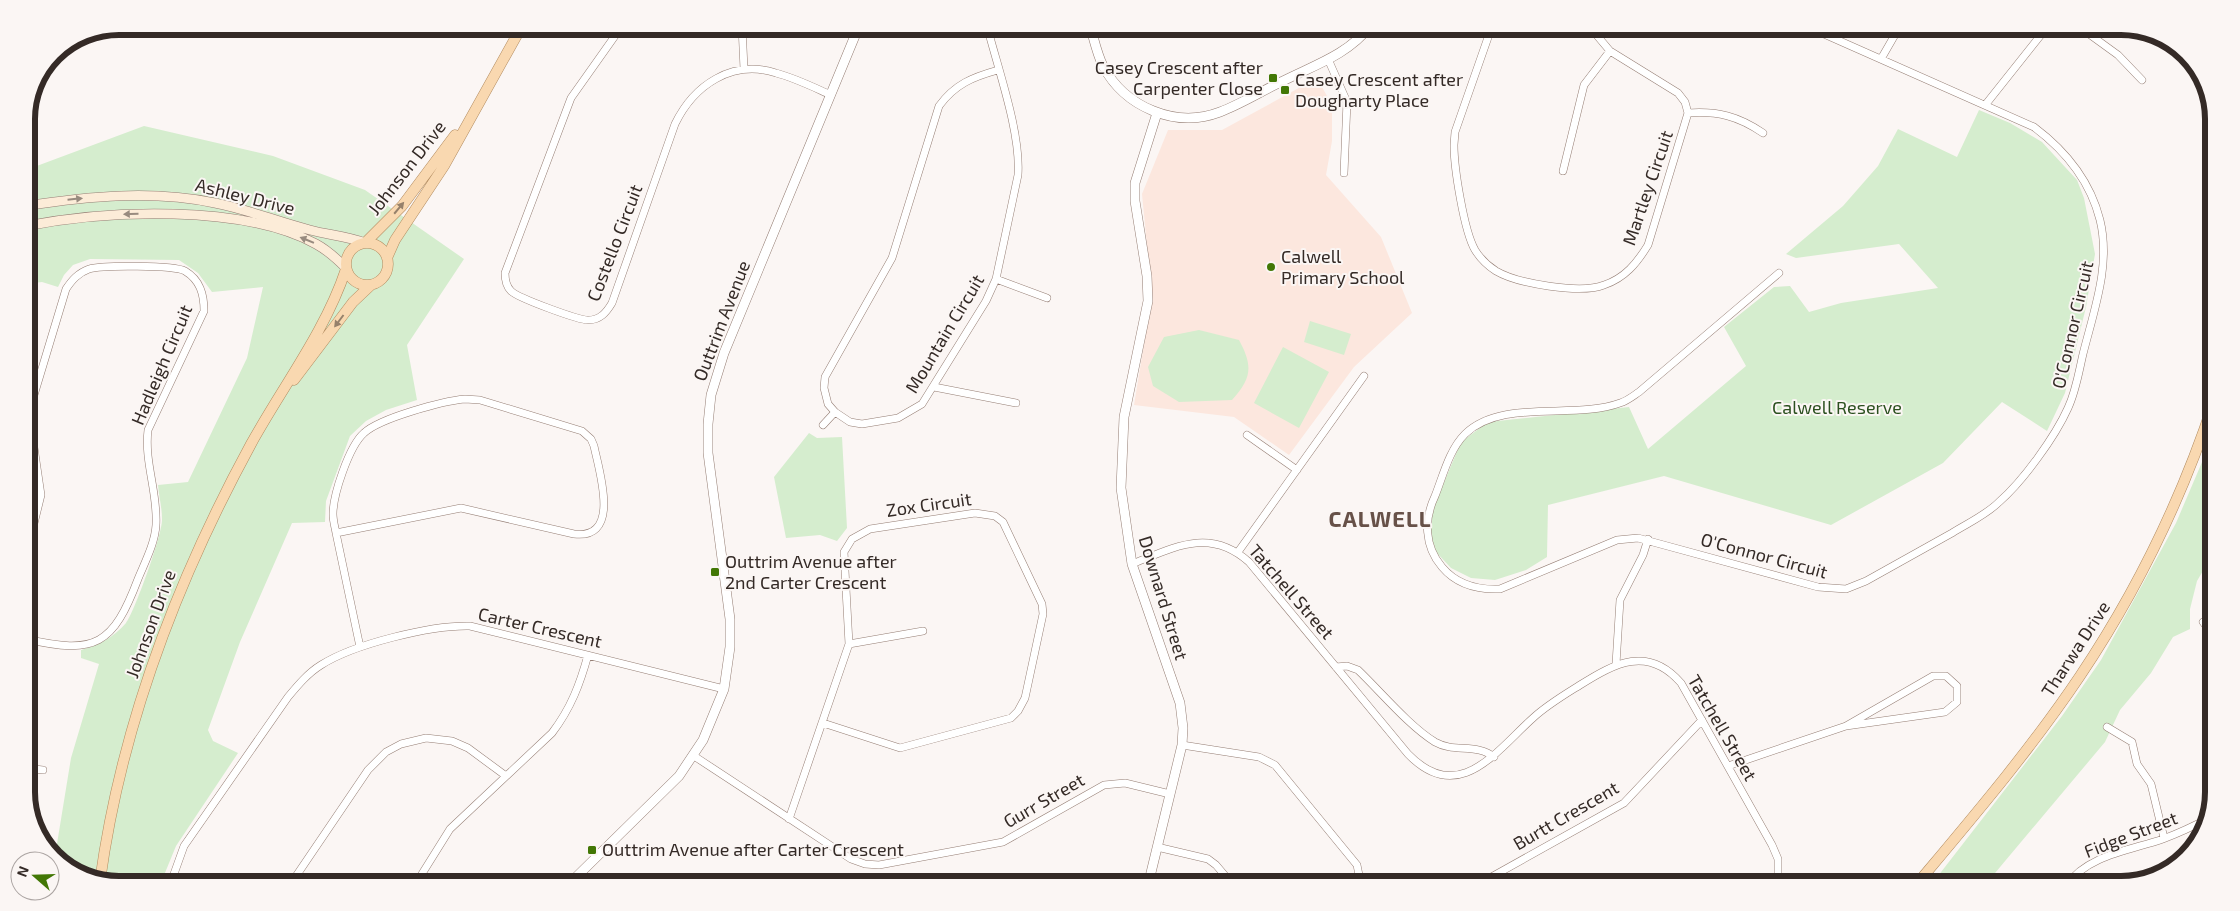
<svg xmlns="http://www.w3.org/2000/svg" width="2240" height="911" viewBox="0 0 2240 911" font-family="'Exo 2',sans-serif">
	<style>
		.built { fill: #fce7de }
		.green { fill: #d5edce }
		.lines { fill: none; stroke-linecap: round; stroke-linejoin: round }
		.minor-casing { stroke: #957e74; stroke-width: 8 }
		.tertiary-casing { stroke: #957e74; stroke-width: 10 }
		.secondary-casing { stroke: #957e74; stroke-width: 10 }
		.primary-casing { stroke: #b18a5e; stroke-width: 11 }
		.minor { stroke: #fff; stroke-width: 7 }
		.tertiary { stroke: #fff; stroke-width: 9 }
		.secondary { stroke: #fcecd8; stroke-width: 9 }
		.primary { stroke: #f9d8b0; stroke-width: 10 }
		.oneway { fill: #988b7f }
		.oneway2 { fill: #96816b }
		.poi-dot { fill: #427705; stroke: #fbf6f4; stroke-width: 2 }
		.labels { text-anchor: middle; stroke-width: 4; stroke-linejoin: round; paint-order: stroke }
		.poi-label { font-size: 18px; fill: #342a26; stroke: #fbf6f4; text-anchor: start }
		.street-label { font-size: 18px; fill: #342a26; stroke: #fbf6f4 }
		.park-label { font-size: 18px; fill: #2b501f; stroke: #fbf6f4 }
		.district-label { font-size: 22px; font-weight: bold; letter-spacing: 1px; fill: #675148; stroke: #fbf6f4 }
		.rim { fill: none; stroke: #342a26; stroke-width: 6 }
	</style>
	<rect width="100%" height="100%" fill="#fbf6f4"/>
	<path class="built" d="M1317,78L1332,105V141L1326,175L1381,237L1412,313L1354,367L1289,455L1234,417L1134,405L1152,296L1142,194L1168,130H1222Z"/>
	<path class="green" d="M1979,110L2010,123L2042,142L2077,180L2084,198L2095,254L2086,307L2065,393L2047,431L2002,402L1943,463L1831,525L1664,476L1548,505L1547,557L1526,570L1495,580L1471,578L1451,568L1436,552L1429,529L1434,506L1461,442L1488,422L1629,407L1648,449L1746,366L1724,327L1774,287L1790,286L1809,312L1841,303L1938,288L1899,244L1796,258L1786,254L1843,206L1878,166L1898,129L1957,157Z
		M144,126L273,156L365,190L464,259L407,345L417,400L386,410L366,421L350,436L326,501L325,522L292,523L240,642L208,730L213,741L238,753L176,846L160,885H119L84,878L55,856L71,758L99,664L81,658V650C99,645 113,638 126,623C134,613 163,533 162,519C162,508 159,496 158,485L188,482L247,358L263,287L212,292L198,273L179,260L90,259L73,265L64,275L58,287L42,282L26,284V170Z
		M1310,321L1351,334L1344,355L1304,342Z
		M1199,330L1239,340C1253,366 1252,378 1232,400L1179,402L1153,386L1148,367L1164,337Z
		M1283,347L1329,372L1299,428L1254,403Z
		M809,433L817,438L842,437L847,528L837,541L820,535L786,538L774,477Z
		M2214,434V552L2197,581L2190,609V629L2173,637L2151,673L2120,710L2105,742L1985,885H1931L2062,716L2101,660L2176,523Z"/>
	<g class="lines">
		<defs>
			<path id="minor" d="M622,26L571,98L505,273C505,279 506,286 511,291C518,298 578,320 588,320C600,320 606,313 612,303L675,124C694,85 732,59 776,73C795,78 813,87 831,95
				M742,26L744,69
				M987,26C998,69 1021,133 1018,175L996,279L986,301L922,404L898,418L862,424L850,422L835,412L828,404L824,388L825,377L892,258L939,106C955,84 973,77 998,70
				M1492,26L1455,132L1454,145C1454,168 1464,231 1475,250C1480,258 1488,266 1496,271C1518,284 1581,294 1604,285C1625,278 1637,263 1648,245L1688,113L1685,102L1678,93L1610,51L1589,26
				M2078,26L2118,55L2142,80
				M1328,59L1347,102L1344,173
				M1881,59L1900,26
				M1986,104L2048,26
				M1688,113C1718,111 1738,116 1763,133
				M1563,171L1584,85L1610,51
				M1779,273L1639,392C1633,396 1627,401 1620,403C1574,420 1502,398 1465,434C1449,450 1443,476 1435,496C1424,519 1424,546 1442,567C1457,585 1477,590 1500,589L1617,540L1638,538L1818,587L1846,589L1866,581C1895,565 1923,549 1952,533C1968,523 1986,515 1999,502C2023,481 2055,437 2068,408C2076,391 2079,371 2083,354C2094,310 2111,265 2100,220C2090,180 2066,151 2034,127L1806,26
				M996,279L1047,298
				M934,387L1016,403
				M823,425L835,412
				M1247,435L1297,470
				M336,533L461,508L574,534C622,540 599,471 594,446L591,439L582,431L480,400L465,399C443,401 380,418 364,433C349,446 333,495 333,514C333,521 335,527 336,533L360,647
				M1238,552L1364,376
				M26,556L41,495L30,420L31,405L66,289C72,280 78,273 89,269C101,265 174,265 185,271C200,280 204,294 204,311L148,430C144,462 158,493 156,525C155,543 145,562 138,579C113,645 96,655 26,639
				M1132,564C1175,547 1210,527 1249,562L1408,754C1459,807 1497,750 1533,718C1547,705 1564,695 1580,685C1615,663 1648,645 1681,683L1772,845L1778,859V885
				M2203,622L2214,637
				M849,644L923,631
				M1616,664L1620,600L1643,555L1648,539
				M1336,667L1347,666L1358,670C1381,692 1409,726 1435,742C1454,753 1477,743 1494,757
				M2107,727L2132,742L2137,764L2151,784L2164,838
				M1182,745L1259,757L1275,765L1357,865L1361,885
				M694,756L851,859L865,864L879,865L1003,842L1104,785L1125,783L1170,794
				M1728,766L1846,726L1945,712L1957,702V686L1946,676H1933L1846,726
				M26,768L43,770
				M789,819L849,644L844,552L852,539L870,529L975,513L995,516L1003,522L1042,604L1043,614L1025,698L1018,711L1011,718L900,748L823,723
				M1157,847L1208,859L1216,865L1233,885
				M170,885L184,846L288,697C298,685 308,673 321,665C354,644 431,625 470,626L724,689
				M290,885L368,770L386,752L401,744L426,738L452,741L468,748L506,776
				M415,885L450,829L552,733C571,708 580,684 588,655
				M1477,885L1624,803L1702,720
				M2067,885C2087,855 2132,850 2163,839C2179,833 2194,826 2209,818"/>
			<path id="tertiary" d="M1090,26C1094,39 1097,54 1103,66C1125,107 1175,129 1220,112C1241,104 1260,92 1281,82C1312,66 1348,55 1370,26
				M568,885L679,776L703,740L724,689L730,647V619L708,453V424L711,395L724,353L859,26
				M1148,885L1182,745L1183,728L1180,703L1132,564L1121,488L1124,417L1148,301L1147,276L1135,201V183L1157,113"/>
			<path id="secondary" d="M26,206C89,196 153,190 215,203C247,209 278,222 310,230C328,235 347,236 365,243
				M26,226C107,210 243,204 316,244C327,250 337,259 346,268"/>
			<path id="primary" d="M346 264a21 21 0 1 1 42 0a21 21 0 1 1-42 0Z
				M365,243L402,206L455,135
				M387,258L395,240L444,166L522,26
				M294,380L353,302L371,285
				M100,881C121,727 177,580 251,444C283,386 325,332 346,269
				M1916,885C1973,817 2031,749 2080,676C2137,591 2182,498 2214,401"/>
		</defs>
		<use href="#minor" class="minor-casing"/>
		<use href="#tertiary" class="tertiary-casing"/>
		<use href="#secondary" class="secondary-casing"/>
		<use href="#primary" class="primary-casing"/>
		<use href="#minor" class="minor"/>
		<use href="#tertiary" class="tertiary"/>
		<use href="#secondary" class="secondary"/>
		<use href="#primary" class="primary"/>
	</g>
	<defs><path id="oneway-solid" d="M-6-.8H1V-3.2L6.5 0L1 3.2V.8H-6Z" transform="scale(1.25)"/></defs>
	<g class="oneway">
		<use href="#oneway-solid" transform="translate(75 199) rotate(-6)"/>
		<use href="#oneway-solid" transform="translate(131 214) rotate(178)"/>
		<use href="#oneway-solid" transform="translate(307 240) rotate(-158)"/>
	</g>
	<g class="oneway2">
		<use href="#oneway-solid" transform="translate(399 208) rotate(-50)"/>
		<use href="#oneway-solid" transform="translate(339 321) rotate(127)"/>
	</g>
	<g class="poi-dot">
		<rect x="1268" y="73" width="10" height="10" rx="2.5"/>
		<rect x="1280" y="85" width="10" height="10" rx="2.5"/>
		<circle cx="1271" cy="267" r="5"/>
		<rect x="710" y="567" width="10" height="10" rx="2.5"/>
		<rect x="587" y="845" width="10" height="10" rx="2.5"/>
	</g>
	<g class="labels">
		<g class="poi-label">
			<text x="1263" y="74" text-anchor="end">Casey Crescent after<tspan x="1263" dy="21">Carpenter Close</tspan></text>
			<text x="1295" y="86">Casey Crescent after<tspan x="1295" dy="21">Dougharty Place</tspan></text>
			<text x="1281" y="263">Calwell<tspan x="1281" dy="21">Primary School</tspan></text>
			<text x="725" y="568">Outtrim Avenue after<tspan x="725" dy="21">2nd Carter Crescent</tspan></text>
			<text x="602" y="856">Outtrim Avenue after Carter Crescent</text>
		</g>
		<g class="street-label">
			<text transform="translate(407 168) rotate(-52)" y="6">Johnson Drive</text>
			<text transform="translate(1648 188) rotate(-71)" y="6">Martley Circuit</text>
			<text transform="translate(245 197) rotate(14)" y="6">Ashley Drive</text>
			<text transform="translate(615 243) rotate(-69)" y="6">Costello Circuit</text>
			<text transform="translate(722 321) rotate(-69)" y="6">Outtrim Avenue</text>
			<text transform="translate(2073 325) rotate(-77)" y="6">O'Connor Circuit</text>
			<text transform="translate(945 334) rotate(-59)" y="6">Mountain Circuit</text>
			<text transform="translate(162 365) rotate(-67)" y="6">Hadleigh Circuit</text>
			<text transform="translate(929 505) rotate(-8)" y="6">Zox Circuit</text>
			<text transform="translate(1764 556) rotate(15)" y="6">O'Connor Circuit</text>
			<text transform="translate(1291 592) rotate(49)" y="6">Tatchell Street</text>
			<text transform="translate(1163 598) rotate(73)" y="6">Downard Street</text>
			<text transform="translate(151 624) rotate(-70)" y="6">Johnson Drive</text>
			<text transform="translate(540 628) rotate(13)" y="6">Carter Crescent</text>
			<text transform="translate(2076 649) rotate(-57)" y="6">Tharwa Drive</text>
			<text transform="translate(1722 728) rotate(60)" y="6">Tatchell Street</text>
			<text transform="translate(1044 801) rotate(-30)" y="6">Gurr Street</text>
			<text transform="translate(1566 816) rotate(-30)" y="6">Burtt Crescent</text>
			<text transform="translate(2131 835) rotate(-21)" y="6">Fidge Street</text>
		</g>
		<g class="park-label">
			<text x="1837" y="414">Calwell Reserve</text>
		</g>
		<g class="district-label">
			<text x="1380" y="527">CALWELL</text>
		</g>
	</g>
	<path d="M0 0H2240V911H0ZM119 35H2121A84 84 0 0 1 2205 119V792A84 84 0 0 1 2121 876H119A84 84 0 0 1 35 792V119A84 84 0 0 1 119 35Z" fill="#fbf6f4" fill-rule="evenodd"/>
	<path class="rim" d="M119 35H2121A84 84 0 0 1 2205 119V792A84 84 0 0 1 2121 876H119A84 84 0 0 1 35 792V119A84 84 0 0 1 119 35Z"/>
	<g transform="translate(35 876) rotate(290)"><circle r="24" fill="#fbf6f4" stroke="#aba4a2"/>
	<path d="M0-4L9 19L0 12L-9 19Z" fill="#427705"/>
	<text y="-8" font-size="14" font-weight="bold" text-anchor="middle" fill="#342a26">N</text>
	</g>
</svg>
